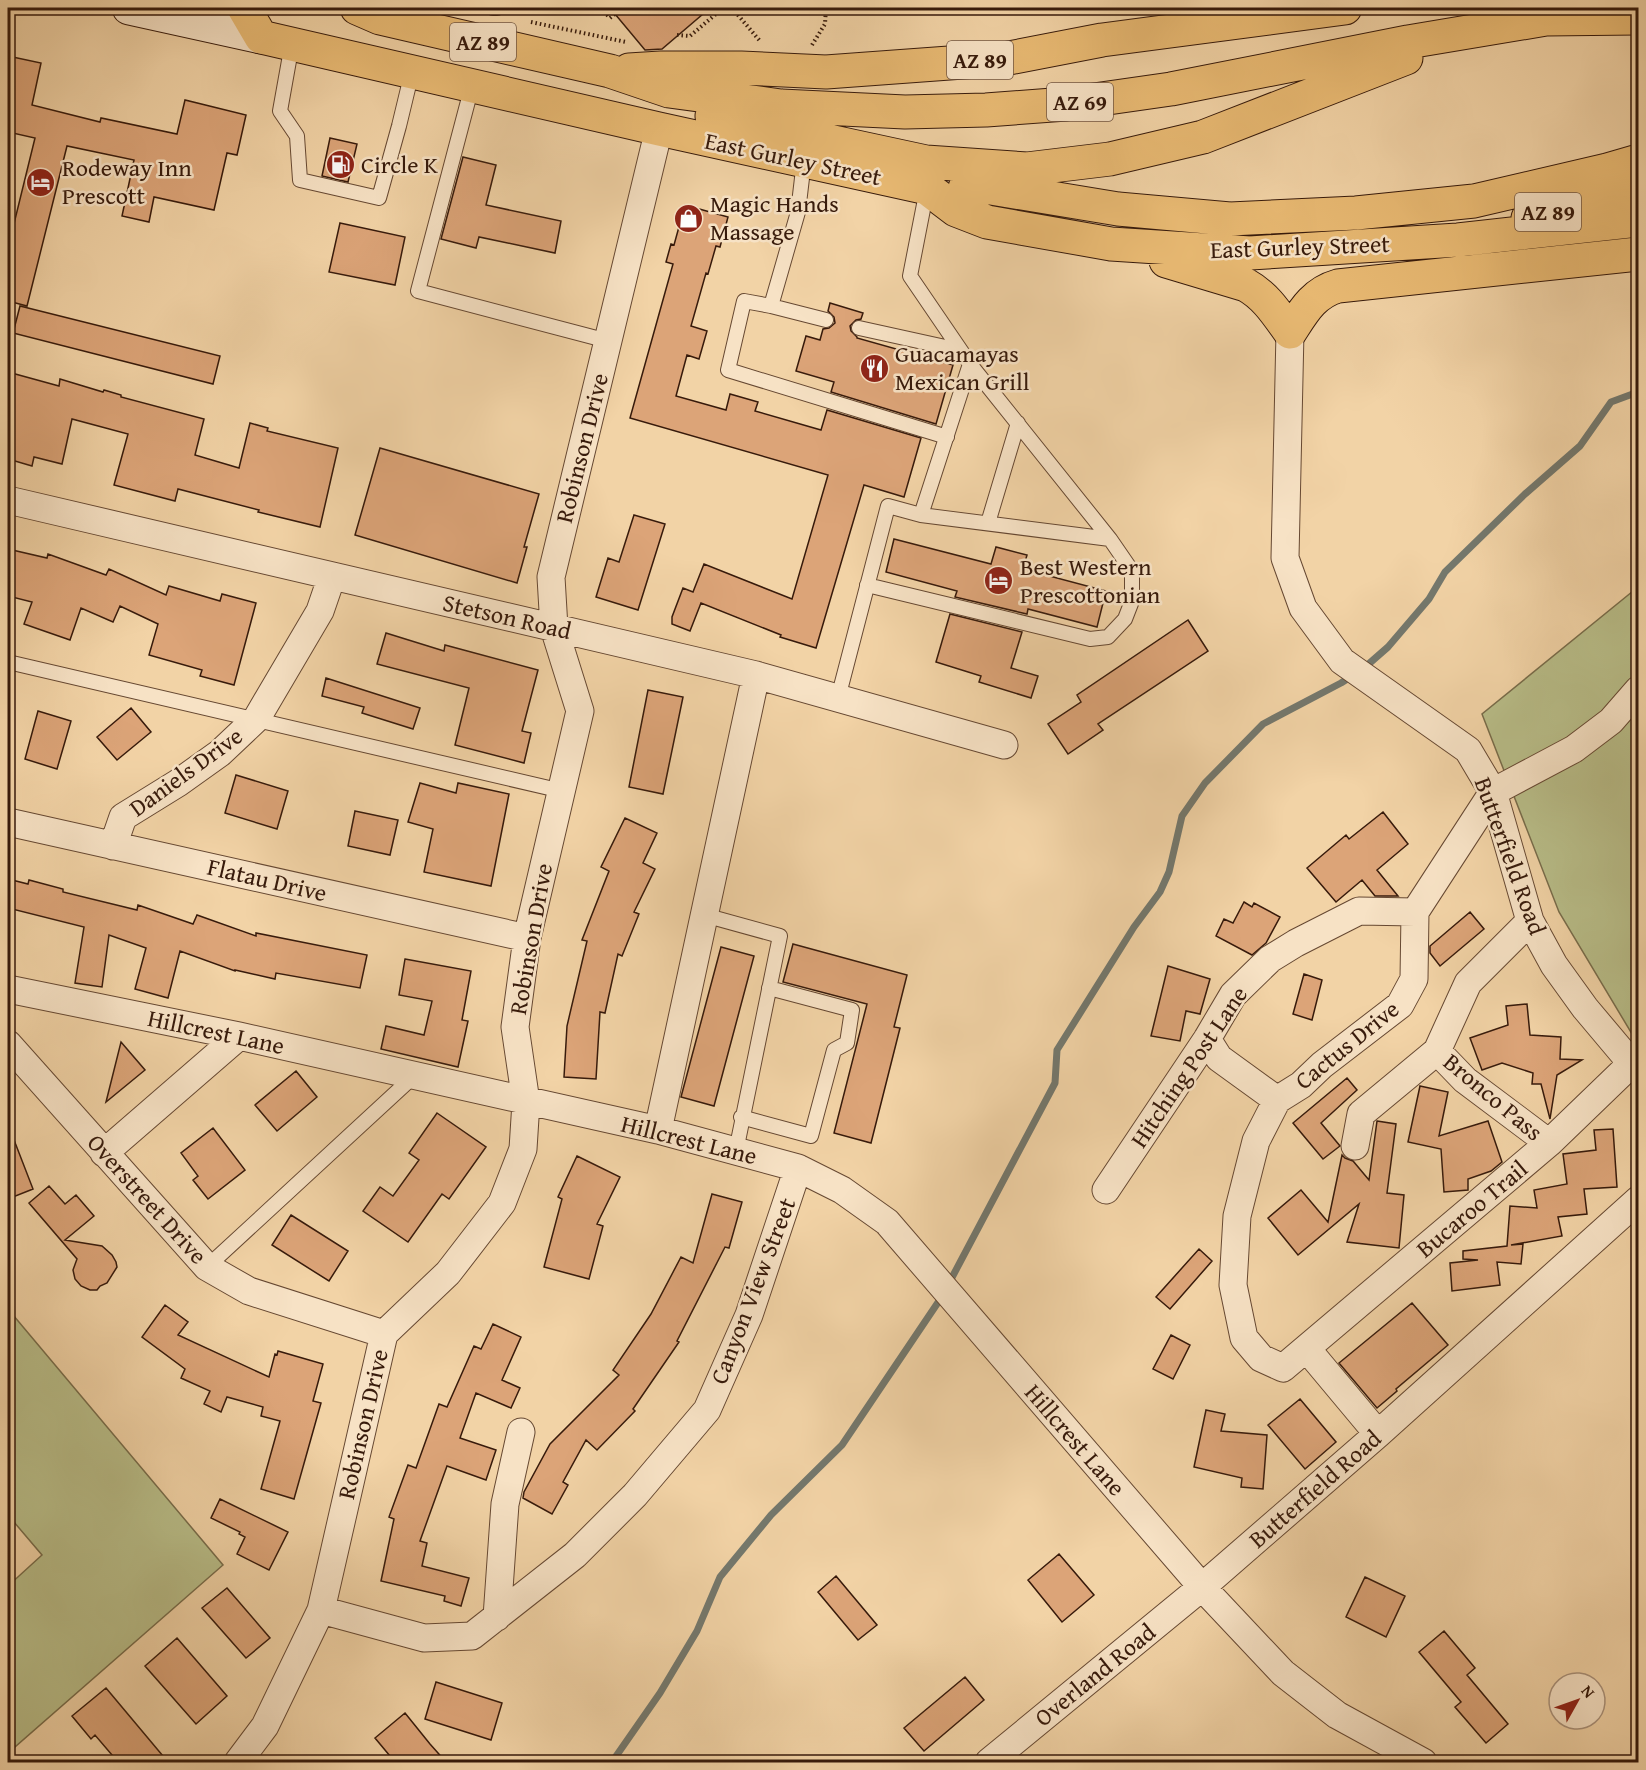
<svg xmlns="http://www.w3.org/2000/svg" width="1646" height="1770" viewBox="0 0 1646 1770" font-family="'Gentium Book Plus',serif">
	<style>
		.green { fill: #b8bd88; stroke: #786c4a; stroke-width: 1.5 }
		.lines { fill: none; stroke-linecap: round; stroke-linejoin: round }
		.stream { stroke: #74786d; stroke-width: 7 }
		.building { fill: #dca478; stroke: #371a0b; stroke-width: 1.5 }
		.service-casing { stroke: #664832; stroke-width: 16 }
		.minor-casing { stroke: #664832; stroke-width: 29 }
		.secondary-casing { stroke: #371a0b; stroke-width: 35 }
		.primary-casing { stroke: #371a0b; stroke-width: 35 }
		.path { stroke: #371a0b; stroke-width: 4; stroke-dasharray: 1.5 3; stroke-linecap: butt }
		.service { stroke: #f7e2c5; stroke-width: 14 }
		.minor { stroke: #f7e2c5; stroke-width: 27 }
		.secondary { stroke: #f7e2c5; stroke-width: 33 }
		.primary { stroke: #e9ba73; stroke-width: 33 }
		.labels { text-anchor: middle; stroke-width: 5; stroke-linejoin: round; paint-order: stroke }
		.shield { fill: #f7e2c5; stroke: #715643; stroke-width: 1.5 }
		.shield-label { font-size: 22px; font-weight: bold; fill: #371a0b }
		.street-label { font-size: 24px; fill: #371a0b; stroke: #f7e2c5 }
		.poi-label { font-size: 24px; fill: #371a0b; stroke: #f7e2c5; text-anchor: start }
	</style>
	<rect width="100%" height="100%" fill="#f2d3a6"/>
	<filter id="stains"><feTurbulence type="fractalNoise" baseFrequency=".00333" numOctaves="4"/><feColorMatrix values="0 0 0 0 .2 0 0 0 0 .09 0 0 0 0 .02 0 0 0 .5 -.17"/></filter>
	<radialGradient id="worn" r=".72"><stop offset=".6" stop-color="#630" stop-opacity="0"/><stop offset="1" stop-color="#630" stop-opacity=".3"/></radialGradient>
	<path class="green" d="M1638,587V1044L1559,912L1482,714Z
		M8,1309L223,1565L8,1753V1586L42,1555L8,1515Z"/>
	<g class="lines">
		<path class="stream" d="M1364,668L1388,647L1429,599L1445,572L1525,494L1580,446L1611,402L1638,392
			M948,1285L1055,1083L1057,1050L1134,927L1160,892L1169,872L1182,816L1205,783L1263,724L1341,683L1352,676
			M612,1762L660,1693L697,1631L720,1577L771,1515L842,1445L943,1295"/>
	</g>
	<path class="building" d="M610,8H710L662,49L645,50Z
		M8,56L41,63L32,105L100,122L101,118L177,134L185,100L246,115L237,155L227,153L214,210L154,197L149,222L122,216L134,160L67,146L27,306L8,301V248L35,138L8,132Z
		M330,138L357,144L348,182L322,176Z
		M463,157L496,165L486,205L561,221L555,253L479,237L476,248L441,239Z
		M685,205L728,217L720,247L716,246L708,274L706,273L691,326L707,331L699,359L687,355L676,396L726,410L730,394L758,402L755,411L821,430L827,410L921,438L904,497L864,485L816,648L780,637L781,635L701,603L690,631L672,624V617L683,588L693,592L704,564L792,599L828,475L630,418L673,264L666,262L671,244L674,245Z
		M340,223L405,237L395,285L329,272Z
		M830,303L863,313L861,319L856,320L850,326L851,331L857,337V338L953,365L936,424L831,392L834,382L796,371L806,336L820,340L823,329L829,328L835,323L834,317L828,311Z
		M20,306L220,356L213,384L13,333Z
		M8,372L59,386L60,379L103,392L104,390L121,395V397L204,419L195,455L239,468L250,423L268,428L267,431L338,448L320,527L258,512L259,510L178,489L175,501L114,485L128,434L72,419L62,464L34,457L32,466L8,459Z
		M380,448L539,494L524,547H527L517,583L355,535Z
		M634,515L665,524L638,610L596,597L608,558L619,562Z
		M894,539L991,564L996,547L1027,555L1023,569L1106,591L1097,627L1028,609L1027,614L955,597L957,591L886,572Z
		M8,549L47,558L48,554L106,575L109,569L166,595L169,586L220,601L222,594L256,603L234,685L200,676L202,670L149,655L158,624L120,606L113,622L81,608L70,640L24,624L32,602L8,596Z
		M950,614L1022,632L1011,668L1038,676L1031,698L979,682L981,676L936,662Z
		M1188,620L1208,651L1098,724L1103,730L1068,754L1048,724L1081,702L1077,695Z
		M386,633L444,651L445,645L538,670L522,731L531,733L524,763L455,745L469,688L377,664Z
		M326,678L420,708L413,729L362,713L364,707L322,696Z
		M648,690L683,697L663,794L629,787Z
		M131,708L151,732L117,760L97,737Z
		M38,711L71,721L57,769L25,759Z
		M236,775L288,791L277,829L225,813Z
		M420,783L456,793L458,783L509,794L491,886L424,872L433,829L408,822Z
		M355,811L398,820L390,855L348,846Z
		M1383,812L1408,844L1377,870L1398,896H1375L1362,880L1336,902L1307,868L1346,835L1349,839Z
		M625,818L657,833L643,863L655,869L634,912L639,914L622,956L618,954L605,1013L600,1012L596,1079L564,1077L567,1026L587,941L582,940L609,871L601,867Z
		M12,880L28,884L29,880L63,889V892L137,910L138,905L193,924L197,915L256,936V933L367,955L360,988L276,973L275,979L235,970V971L180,951L168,998L135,989L146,948L109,935L102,987L75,983L84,927L8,908V898Z
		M1244,902L1252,907L1254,903L1280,917L1266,943L1252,955L1216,936L1224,919L1233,923Z
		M1470,912L1484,929L1440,966L1430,953V946Z
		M793,944L907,975L894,1027L900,1028L871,1143L834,1133L867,1004L783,982Z
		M721,947L754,956L714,1106L681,1097Z
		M405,959L471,971L462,1020L468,1021L458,1067L381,1049L386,1026L424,1035L432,1001L399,995Z
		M1168,966L1210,979L1200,1014L1186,1011L1180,1041L1151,1036Z
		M1304,974L1322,980L1312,1020L1293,1014Z
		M1527,1004L1530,1035L1561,1037L1560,1059L1582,1060L1557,1075L1550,1119L1541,1084H1532L1533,1073L1502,1063L1482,1070L1470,1038L1508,1025L1506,1006Z
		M121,1042L145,1070L106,1102Z
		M296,1071L317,1097L277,1131L255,1105Z
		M1347,1078L1357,1090L1321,1123L1340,1146L1323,1159L1293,1123Z
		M1420,1086L1448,1092L1439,1136L1488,1121L1502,1162L1491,1171L1468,1179V1190L1444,1192L1441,1149L1408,1142Z
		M437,1113L486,1147L449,1199L442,1194L408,1242L363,1211L380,1187L393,1196L419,1160L409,1153Z
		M1377,1121L1396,1124L1387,1193L1404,1195L1399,1248L1347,1242L1359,1204L1298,1255L1268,1218L1301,1190L1328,1222L1342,1155L1345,1158L1353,1161L1369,1180Z
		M8,1127H9L33,1189L8,1199Z
		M213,1128L245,1170L208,1199L193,1180L198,1176L181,1153Z
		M1613,1129L1617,1187L1584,1189L1587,1214L1558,1217L1562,1236L1511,1245L1523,1244L1521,1264L1497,1262L1500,1285L1452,1291L1450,1263L1478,1260L1463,1259V1251L1507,1246L1510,1206L1537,1208L1534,1190L1567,1184L1563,1154L1596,1150L1594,1130Z
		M577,1156L620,1177L597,1224L603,1226L589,1279L544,1267L562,1199L558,1197Z
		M49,1186L65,1204L76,1195L94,1216L65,1240L102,1246L112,1255L116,1262L117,1267L107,1283L100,1286L97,1290H90L81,1286L75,1279L73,1270L77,1259L29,1203Z
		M712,1194L742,1202L729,1248L725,1247L677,1341L679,1342L633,1409L635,1411L597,1450L586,1440L563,1482L568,1485L552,1514L523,1498L524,1492L550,1444L619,1375L613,1370L651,1314L681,1257L693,1263Z
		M291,1215L348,1251L329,1281L272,1245Z
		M1199,1249L1212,1261L1170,1309L1156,1297Z
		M1412,1303L1448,1345L1396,1389L1397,1391L1377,1408L1339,1363Z
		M165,1305L188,1322L178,1335L269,1377L275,1354L277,1355L278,1351L323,1364L313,1401L321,1403L294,1499L261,1489L280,1421L261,1416L263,1407L227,1397L221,1412L204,1404L210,1391L181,1378L185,1369L142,1337Z
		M493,1324L521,1337L502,1380L520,1388L511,1408L476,1393L460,1438L496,1450L486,1480L447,1466L420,1541L427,1543L422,1566L469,1578L461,1606L444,1601L445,1596L381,1581L394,1519L389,1517L408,1465L416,1468L439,1404L447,1407L474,1346L481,1349Z
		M1171,1335L1190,1345L1173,1379L1153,1369Z
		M1300,1399L1336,1442L1305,1469L1268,1425Z
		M1206,1410L1225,1414L1221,1431L1267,1435L1263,1489L1241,1487L1242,1478L1194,1467Z
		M220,1499L288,1532L269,1570L237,1554L245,1537L239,1534L240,1532L211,1518Z
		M1059,1554L1094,1595L1062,1622L1028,1580Z
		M836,1576L877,1625L858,1640L818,1592Z
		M1365,1577L1405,1596L1386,1637L1346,1617Z
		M227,1588L270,1638L246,1658L202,1608Z
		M1444,1631L1475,1668L1467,1675L1508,1724L1486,1743L1455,1707L1461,1702L1419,1652Z
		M177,1638L227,1696L196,1724L145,1666Z
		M965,1677L984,1700L924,1751L904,1728Z
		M436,1682L502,1703L491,1740L425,1719Z
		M106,1688L168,1762H118L95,1735L91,1739L72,1716Z
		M405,1713L430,1744L446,1762H395L375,1738Z"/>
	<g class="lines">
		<defs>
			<path id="service" d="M493,8H497
				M292,44L280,111L297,136L300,180L379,198L399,126L412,72
				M472,86L418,291L608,341
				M804,161L798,212L771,306L744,301L728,370L947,437
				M771,306L826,320
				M859,328L959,350
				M921,515L1110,539
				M988,523L1018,423
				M867,585L1090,639L1108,637L1125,619L1132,601V571L1110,539L970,364
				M8,662L562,791
				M838,698L888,506L921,515L970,364L910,276L927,189
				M704,915L780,936L736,1151
				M741,1117L811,1136L834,1050L847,1043L852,1010L769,988
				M207,1267L414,1076"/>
			<path id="minor" d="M1290,332L1285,558L1303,608L1342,661L1468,750L1493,792L1530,921L1554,965L1585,1008L1638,1071
				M8,500L756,675L1004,745
				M8,822L527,938
				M113,846L123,817L178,783L220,753L257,718L320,611L332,576
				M8,989L239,1036L658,1130L798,1168L842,1190L887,1222L1202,1587L1283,1673L1337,1715L1423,1762
				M1207,1039L1219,1058L1277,1100
				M8,1044L207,1267L249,1291L384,1334
				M1437,1051L1465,1080L1549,1143
				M1277,1100L1256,1141L1237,1216L1233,1285L1244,1338L1261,1358L1283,1368L1549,1143L1632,1063
				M1277,1100L1301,1085L1322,1065L1400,1005L1414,979L1415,912L1493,792L1574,749L1611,721L1638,690
				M658,1130L756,675
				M1355,1146L1361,1114L1437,1051L1468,983L1530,921
				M104,1153L239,1036
				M1106,1190L1207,1039L1233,995L1270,959L1296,943L1359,911L1415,912
				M1307,1349L1378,1434
				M321,1610L424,1638L472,1636L575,1555L635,1495L707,1410L749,1315L798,1168
				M497,1617L505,1504L521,1432
				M238,1762L265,1726L321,1610L384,1334L448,1273L502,1203L523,1149L526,1102L515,1027L527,938L580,711L554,628L551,577L659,129
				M989,1762L1202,1587L1378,1434L1638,1200"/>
			<path id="secondary" d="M129,8L261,37"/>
			<path id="primary" d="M244,8L261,37L659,129L927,188L956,210L987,222L1111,244L1250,253L1458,240L1638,220
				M357,8L380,18L610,71L669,91L781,106L905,112L986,110L1066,104L1171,89L1408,42L1546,19L1638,18
				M629,70L661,68H741L826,72L1004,59L1102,40L1345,8
				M712,116L926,162L1027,169L1110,159L1203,137L1406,58
				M965,188H991L1118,209L1230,219L1356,213L1474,201L1607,170L1638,161
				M1528,218L1638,185
				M1166,261L1246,285C1266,296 1277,314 1290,332C1303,312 1313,293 1338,286L1638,254"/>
		</defs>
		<use href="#service" class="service-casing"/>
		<use href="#minor" class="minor-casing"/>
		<use href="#secondary" class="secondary-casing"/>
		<use href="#primary" class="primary-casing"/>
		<path class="path" d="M601,8L610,18L615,14
			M732,8L760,41
			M531,22L626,42
			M677,35L690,36L723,8
			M812,45L825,24L826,8"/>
		<use href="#service" class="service"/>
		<use href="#minor" class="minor"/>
		<use href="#secondary" class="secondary"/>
		<use href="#primary" class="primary"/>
	</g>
	<defs>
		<symbol id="fuel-disc" viewBox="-11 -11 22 22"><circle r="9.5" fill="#8f2418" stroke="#f7e2c5"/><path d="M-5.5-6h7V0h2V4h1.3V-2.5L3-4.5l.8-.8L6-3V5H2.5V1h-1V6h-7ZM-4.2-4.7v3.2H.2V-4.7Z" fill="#fff"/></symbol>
		<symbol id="hotel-disc" viewBox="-11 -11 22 22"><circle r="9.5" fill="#8f2418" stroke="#f7e2c5"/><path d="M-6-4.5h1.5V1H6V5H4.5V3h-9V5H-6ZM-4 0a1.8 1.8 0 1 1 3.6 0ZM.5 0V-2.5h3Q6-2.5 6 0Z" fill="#fff"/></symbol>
		<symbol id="shop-disc" viewBox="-11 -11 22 22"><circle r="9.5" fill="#8f2418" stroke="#f7e2c5"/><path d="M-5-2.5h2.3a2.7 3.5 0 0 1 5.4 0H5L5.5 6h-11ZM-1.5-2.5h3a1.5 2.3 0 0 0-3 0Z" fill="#fff"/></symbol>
		<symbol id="restaurant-disc" viewBox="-11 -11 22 22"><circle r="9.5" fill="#8f2418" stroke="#f7e2c5"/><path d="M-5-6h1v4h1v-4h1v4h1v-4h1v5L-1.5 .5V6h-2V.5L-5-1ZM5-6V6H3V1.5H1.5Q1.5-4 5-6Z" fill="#fff"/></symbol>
	</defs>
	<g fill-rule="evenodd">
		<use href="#fuel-disc" x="324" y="148" width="33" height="33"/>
		<use href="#hotel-disc" x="24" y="166" width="33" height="33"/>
		<use href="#shop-disc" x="672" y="202" width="33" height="33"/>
		<use href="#restaurant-disc" x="858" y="352" width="33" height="33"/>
		<use href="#hotel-disc" x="982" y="564" width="33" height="33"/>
	</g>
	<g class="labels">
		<g class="shield">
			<rect x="450" y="23" width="66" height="38" rx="4.5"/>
			<rect x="947" y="41" width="66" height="38" rx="4.5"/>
			<rect x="1047" y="83" width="66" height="38" rx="4.5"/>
			<rect x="1515" y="193" width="66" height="38" rx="4.5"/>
		</g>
		<g class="shield-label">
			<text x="483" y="50">AZ 89</text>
			<text x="980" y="68">AZ 89</text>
			<text x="1080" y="110">AZ 69</text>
			<text x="1548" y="220">AZ 89</text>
		</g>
		<g class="street-label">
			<text transform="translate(793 159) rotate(12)" y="8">East Gurley Street</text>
			<text transform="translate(1300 247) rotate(-2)" y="8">East Gurley Street</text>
			<text transform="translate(582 448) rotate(-76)" y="8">Robinson Drive</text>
			<text transform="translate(507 617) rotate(13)" y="8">Stetson Road</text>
			<text transform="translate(186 772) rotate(-36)" y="8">Daniels Drive</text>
			<text transform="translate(1510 856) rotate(70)" y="8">Butterfield Road</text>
			<text transform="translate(267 880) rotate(13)" y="8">Flatau Drive</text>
			<text transform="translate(531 939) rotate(-80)" y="8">Robinson Drive</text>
			<text transform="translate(216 1032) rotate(12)" y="8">Hillcrest Lane</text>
			<text transform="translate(1347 1045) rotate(-39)" y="8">Cactus Drive</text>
			<text transform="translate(1189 1067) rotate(-56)" y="8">Hitching Post Lane</text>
			<text transform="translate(1493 1097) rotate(40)" y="8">Bronco Pass</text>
			<text transform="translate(689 1140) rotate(14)" y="8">Hillcrest Lane</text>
			<text transform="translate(147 1199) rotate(48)" y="8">Overstreet Drive</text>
			<text transform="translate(1472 1209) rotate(-40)" y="8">Bucaroo Trail</text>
			<text transform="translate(753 1291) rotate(-69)" y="8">Canyon View Street</text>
			<text transform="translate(363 1424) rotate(-77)" y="8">Robinson Drive</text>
			<text transform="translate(1075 1440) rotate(49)" y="8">Hillcrest Lane</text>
			<text transform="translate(1315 1489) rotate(-41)" y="8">Butterfield Road</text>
			<text transform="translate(1095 1675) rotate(-39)" y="8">Overland Road</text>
		</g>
		<g class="poi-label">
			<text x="361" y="173">Circle K</text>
			<text x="62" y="176">Rodeway Inn<tspan x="62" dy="28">Prescott</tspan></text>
			<text x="710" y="212">Magic Hands<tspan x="710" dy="28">Massage</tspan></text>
			<text x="895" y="362">Guacamayas<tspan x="895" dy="28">Mexican Grill</tspan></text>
			<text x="1020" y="575">Best Western<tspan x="1020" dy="28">Prescottonian</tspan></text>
		</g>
	</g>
	<rect width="1646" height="1770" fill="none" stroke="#f2d3a6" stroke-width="30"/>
	<rect x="9" y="9" width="1628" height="1752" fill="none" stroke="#371a0b" stroke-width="3"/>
	<rect x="15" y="15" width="1616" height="1740" fill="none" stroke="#371a0b" stroke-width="1.5"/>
	<g transform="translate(1577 1701) rotate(50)"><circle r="28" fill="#f7e2c5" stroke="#aa927b" stroke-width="1.5"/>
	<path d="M0-4.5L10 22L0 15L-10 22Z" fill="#8f2418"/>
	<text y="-9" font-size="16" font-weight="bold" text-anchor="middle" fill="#371a0b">N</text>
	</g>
	<rect width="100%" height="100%" filter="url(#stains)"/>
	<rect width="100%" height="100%" fill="url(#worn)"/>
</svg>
